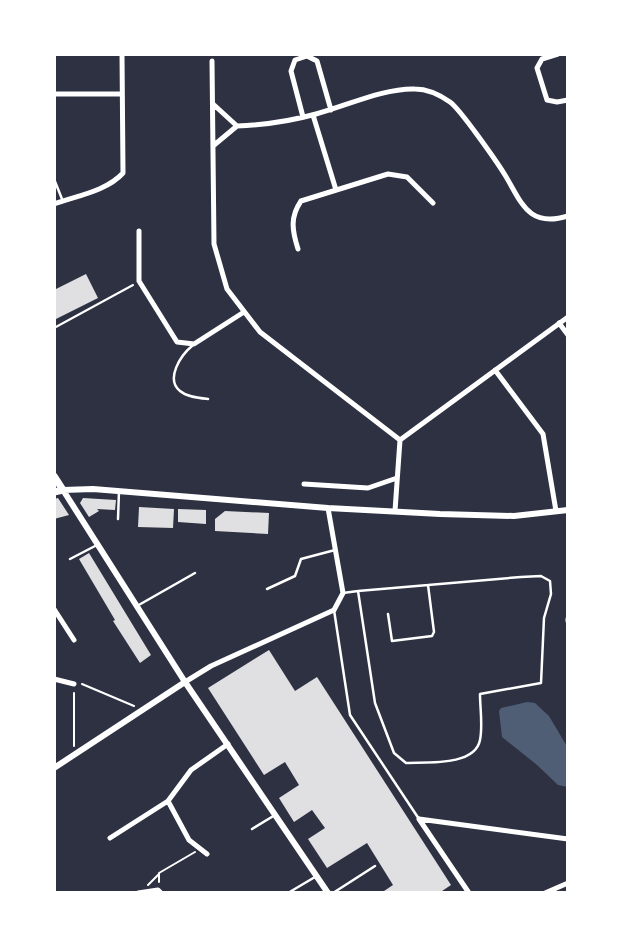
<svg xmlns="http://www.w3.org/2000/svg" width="622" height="947" viewBox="0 0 622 947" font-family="'DM Sans',sans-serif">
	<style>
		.water { fill: #4f5d75 }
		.building { fill: #e0e0e3 }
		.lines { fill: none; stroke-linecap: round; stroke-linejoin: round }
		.path { stroke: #fff; stroke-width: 2 }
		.service { stroke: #fff; stroke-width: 2.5 }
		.minor { stroke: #fff; stroke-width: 5 }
		.tertiary { stroke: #fff; stroke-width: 6 }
		.secondary { stroke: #fff; stroke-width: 7 }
	</style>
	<rect width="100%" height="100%" fill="#2d3142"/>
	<path class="water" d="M527,702L535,703L549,716L568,748V787L558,785L537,765L502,737L499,711L501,708Z"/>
	<path class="building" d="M86,274L98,298L54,320V290Z
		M58,498L69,515L54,519V499Z
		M83,498L116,500L115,510L97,509L99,511L89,517L80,503Z
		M139,507L174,509L173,528L138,527Z
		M178,509L206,510V524L178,522Z
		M225,511L269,513L268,534L215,531V519Z
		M89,553L151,655L140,663L113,621L115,620L79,559Z
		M269,650L295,691L317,677L451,885L439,893H381L393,885L367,843L327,868L308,839L325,828L312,810L294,822L279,798L299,785L285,762L264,775L208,688Z"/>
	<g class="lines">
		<path class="path" d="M54,328L133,285
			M82,684L134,706
			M74,693V746
			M159,882V873L195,852
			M148,885L159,874"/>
		<path class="service" d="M54,179L62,199
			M192,346C181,355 165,379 180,391C187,397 199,398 208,399
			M118,519L119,491
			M70,559L97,545
			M267,589L295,576L301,559L335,550
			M343,593L358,591L521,577L541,576L550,581L551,594L544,618L541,683L480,694C480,709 483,725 480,740C475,766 428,762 406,763L394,753L375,703L358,591
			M137,606L195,573
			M334,610L350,715L419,819
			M388,614L392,641L432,636L434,632L428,585
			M252,829L275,815
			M288,893L315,877
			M333,893L375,866"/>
		<path class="minor" d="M558,54L542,59L537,68L547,100L557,102L568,100
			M212,61L214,244L227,289L260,332L400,440
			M54,94H121
			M213,104L237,126L213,146
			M313,115L336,190
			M303,117L291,71L295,60L307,56L317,61L331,110
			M237,126C263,125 291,121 316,114C346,106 384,88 415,89C427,89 440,95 450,102C460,109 497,162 505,175C522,203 528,228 568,216
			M54,204C76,196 107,191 123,173L122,54
			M139,231V281L177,342L194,344L244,312
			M298,249C292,230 290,217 301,201L388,174L407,177L433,203
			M559,323L568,335
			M495,370L543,434L556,511
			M304,484L368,488L397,478
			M395,511L400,440L568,317
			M54,609L74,640
			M568,619V621
			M54,679L74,684
			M185,682L211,666L334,610L343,593L328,508
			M168,801L189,840L207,854
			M419,819L568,839
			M419,819L469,893
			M110,838L168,801L191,770L228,744
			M138,893L158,890L161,893
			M545,893L568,883"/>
		<path class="tertiary" d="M63,490L93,489L328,508L440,514L514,516L568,510
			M63,490L185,682L328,893
			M54,768L185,682"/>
		<path class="secondary" d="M54,476L63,490L54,492"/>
	</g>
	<rect width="622" height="947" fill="none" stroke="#ffffff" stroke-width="112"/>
</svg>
